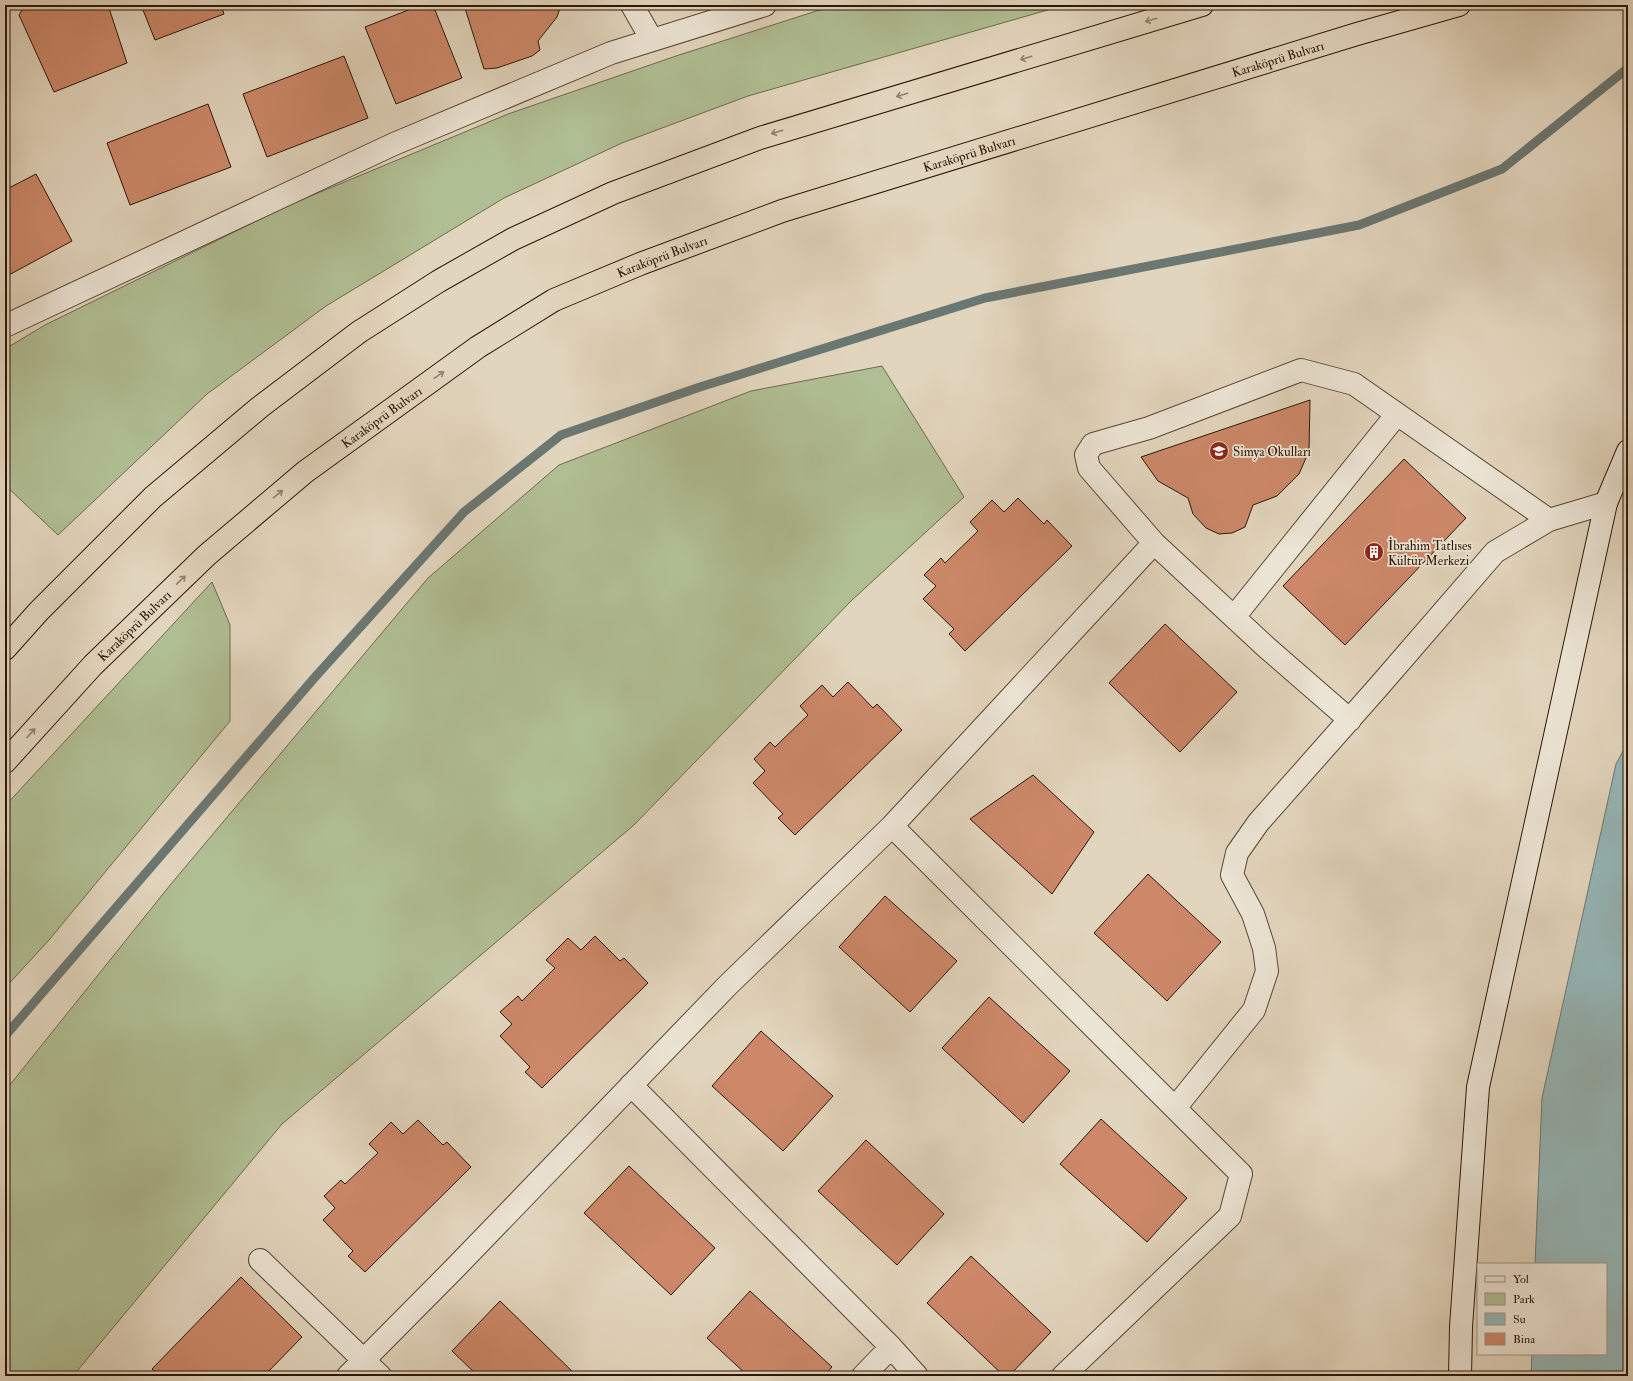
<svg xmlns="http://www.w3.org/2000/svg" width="1633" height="1381" viewBox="0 0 1633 1381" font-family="'IM FELL Double Pica',serif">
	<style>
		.green { fill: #b0be93; stroke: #6e6a4e }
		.water { fill: #96b7b8; stroke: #6b7772 }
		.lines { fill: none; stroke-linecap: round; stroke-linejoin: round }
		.stream { stroke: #6b7772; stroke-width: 9 }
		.building { fill: #cc8869; stroke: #2b1709 }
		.street-casing { stroke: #594636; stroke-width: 24 }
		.secondary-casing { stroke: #2b1709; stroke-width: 24 }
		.highway-casing { stroke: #2b1709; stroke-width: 24 }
		.street { stroke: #ece4d4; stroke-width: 22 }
		.secondary { stroke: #ece4d4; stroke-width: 22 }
		.highway { stroke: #e2d5bd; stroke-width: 22 }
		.oneway { stroke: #90806c }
		.labels { text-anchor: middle; stroke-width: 3.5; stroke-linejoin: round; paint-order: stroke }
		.street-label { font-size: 13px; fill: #2b1709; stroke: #ece4d4 }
		.poi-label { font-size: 13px; fill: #2b1709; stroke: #ece4d4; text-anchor: start }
	</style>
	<rect width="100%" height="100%" fill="#e2d5bd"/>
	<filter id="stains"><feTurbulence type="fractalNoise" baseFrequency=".005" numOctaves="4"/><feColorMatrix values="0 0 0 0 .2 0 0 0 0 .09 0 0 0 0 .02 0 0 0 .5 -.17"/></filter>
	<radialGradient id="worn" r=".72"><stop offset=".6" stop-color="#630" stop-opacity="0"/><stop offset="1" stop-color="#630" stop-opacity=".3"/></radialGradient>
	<path class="green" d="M835,5H1065L748,96L622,143L504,198L326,306L207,394L58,535L5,485V349L45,325L289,205L508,114L676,56Z
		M882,366L964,497L851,601L634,825L282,1124L73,1376H5V1091L171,884L428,578L559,465L751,391Z
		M212,582L230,625V721L49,940L5,988V806Z"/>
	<path class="water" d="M1628,742V1376H1531L1532,1354H1606V1264H1535L1542,1098L1616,764Z"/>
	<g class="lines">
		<path class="stream" d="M5,1036L316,676L464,512L561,435L700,387L985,298L1359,225L1502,169L1628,68"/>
	</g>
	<path class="building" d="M25,5H108L127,63L54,92L19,15Z
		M141,5H221L224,14L155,40Z
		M421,5H433L462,78L396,104L365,27Z
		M464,5H559L560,8L557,17L538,41L540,50L532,56L497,68L484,69Z
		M344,56L368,118L267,157L243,94Z
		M208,104L231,167L130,205L107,143Z
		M36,174L72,241L5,277V190Z
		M1310,400L1309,451L1299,474L1277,496L1253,505L1245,527L1232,533L1219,534L1206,528L1193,514L1188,498L1158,481L1141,457Z
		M1404,459L1466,518L1345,645L1283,586Z
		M1018,498L1044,524L1047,520L1072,546L965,651L949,634L954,629L923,599L936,586L924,575L941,558L945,563L978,531L970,522L992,500L1004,512Z
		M1165,624L1237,692L1180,752L1109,683Z
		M848,682L873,708L877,704L902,730L795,835L778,818L783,814L753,783L765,771L754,759L770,742L775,747L808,715L800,706L822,685L833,697Z
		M1033,775L1094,832L1052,894L970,819Z
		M1148,874L1221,942L1167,1001L1094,933Z
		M885,896L957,961L910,1012L839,947Z
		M595,936L620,961L624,958L648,983L542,1088L525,1072L530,1067L500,1036L512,1024L500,1012L518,996L522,1001L555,968L546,960L568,938L581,950Z
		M989,997L1070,1071L1023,1123L942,1048Z
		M761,1031L833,1096L783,1151L712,1086Z
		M1101,1119L1187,1198L1147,1242L1060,1164Z
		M418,1120L443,1145L447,1142L471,1167L365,1272L348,1256L353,1251L323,1220L335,1208L324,1196L341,1180L345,1184L378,1153L369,1144L391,1122L403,1134Z
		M866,1140L944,1214L897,1265L818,1191Z
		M629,1166L715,1248L671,1295L584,1213Z
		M971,1256L1051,1332L1009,1376H1004L927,1303Z
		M241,1277L302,1337L264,1376H160L152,1369Z
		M750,1291L832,1367L824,1376H748L707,1338Z
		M500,1301L577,1376H478L452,1351Z"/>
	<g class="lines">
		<defs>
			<path id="street" d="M632,5L652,40
				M5,326L394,144L611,53L765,5
				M1234,617L1397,414
				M1350,720L1266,647L1154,543L1089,468L1086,455L1093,444L1149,428L1301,370L1354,384L1549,520
				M892,826L1241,1174L1230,1216L1063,1376
				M631,1085L891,1347L917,1376
				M1175,1108L1254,1010L1267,971L1264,948L1253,914L1232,875L1237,853L1258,823L1380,685L1495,552L1549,520L1606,503
				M260,1260L380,1376
				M348,1376L455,1268L727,986L892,826L1154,543
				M863,1376L891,1347"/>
			<path id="secondary" d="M1460,1376L1461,1327L1478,1087L1606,503L1628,451"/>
			<g id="highway">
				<path d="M5,649L39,611L153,497L260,407L359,332L439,281L513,239L613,193L760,138L1202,5"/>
				<path id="s1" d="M5,762L93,665L207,555L305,472L478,347L554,300L640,264L782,211L1357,34L1459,5"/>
			</g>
		</defs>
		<use href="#street" class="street-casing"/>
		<use href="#secondary" class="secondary-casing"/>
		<use href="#highway" class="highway-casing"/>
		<use href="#street" class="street"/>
		<use href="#secondary" class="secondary"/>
		<use href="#highway" class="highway"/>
	</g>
	<defs><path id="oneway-shaft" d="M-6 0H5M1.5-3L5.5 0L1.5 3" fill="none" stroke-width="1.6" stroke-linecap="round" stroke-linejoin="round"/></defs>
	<g class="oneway">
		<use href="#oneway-shaft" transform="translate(1151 20) rotate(163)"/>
		<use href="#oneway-shaft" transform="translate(1026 58) rotate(163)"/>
		<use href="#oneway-shaft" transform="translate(902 95) rotate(163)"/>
		<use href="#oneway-shaft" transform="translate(777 132) rotate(163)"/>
		<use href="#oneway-shaft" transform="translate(439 375) rotate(-35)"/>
		<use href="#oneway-shaft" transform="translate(278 494) rotate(-40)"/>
		<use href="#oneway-shaft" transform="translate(181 580) rotate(-44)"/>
		<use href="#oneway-shaft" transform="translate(31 733) rotate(-48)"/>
	</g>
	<defs>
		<symbol id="school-disc" viewBox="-11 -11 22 22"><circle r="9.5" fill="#8f2418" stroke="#ece4d4"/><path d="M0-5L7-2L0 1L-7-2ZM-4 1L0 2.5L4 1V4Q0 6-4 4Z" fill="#fff"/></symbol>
		<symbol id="building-disc" viewBox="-11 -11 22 22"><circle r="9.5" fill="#8f2418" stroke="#ece4d4"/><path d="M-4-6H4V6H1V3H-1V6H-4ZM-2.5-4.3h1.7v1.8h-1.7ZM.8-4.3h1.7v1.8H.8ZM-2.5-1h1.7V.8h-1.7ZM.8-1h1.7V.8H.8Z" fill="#fff"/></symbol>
	</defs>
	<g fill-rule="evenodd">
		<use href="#school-disc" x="1208" y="440" width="22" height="22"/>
		<use href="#building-disc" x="1363" y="541" width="22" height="22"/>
	</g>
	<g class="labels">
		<g class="street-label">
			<text dy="5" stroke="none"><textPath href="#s1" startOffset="1484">Karaköprü Bulvarı</textPath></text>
			<text dy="5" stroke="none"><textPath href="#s1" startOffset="1161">Karaköprü Bulvarı</textPath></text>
			<text dy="5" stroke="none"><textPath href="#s1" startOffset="837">Karaköprü Bulvarı</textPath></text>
			<text dy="5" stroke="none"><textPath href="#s1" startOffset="512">Karaköprü Bulvarı</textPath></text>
			<text dy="5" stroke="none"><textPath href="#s1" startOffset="188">Karaköprü Bulvarı</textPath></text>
		</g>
		<g class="poi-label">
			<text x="1233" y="456">Simya Okulları</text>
			<text x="1388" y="550">İbrahim Tatlıses<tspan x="1388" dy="15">Kültür Merkezi</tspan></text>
		</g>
	</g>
	<rect width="1633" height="1381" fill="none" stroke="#e2d5bd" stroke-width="20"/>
	<rect x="6" y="6" width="1621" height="1369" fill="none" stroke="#2b1709" stroke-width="2"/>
	<rect x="10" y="10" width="1613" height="1361" fill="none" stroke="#2b1709"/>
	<rect x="1477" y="1263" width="130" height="92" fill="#ece4d4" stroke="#9f9283"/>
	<rect x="1485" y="1276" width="20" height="6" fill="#ece4d4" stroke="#9f9283"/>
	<text x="1513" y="1283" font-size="12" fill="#2b1709">Yol</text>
	<rect x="1485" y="1293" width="20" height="12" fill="#b0be93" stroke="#9f9283"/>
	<text x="1513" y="1303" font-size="12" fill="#2b1709">Park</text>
	<rect x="1485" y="1313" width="20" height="12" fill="#96b7b8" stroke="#9f9283"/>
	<text x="1513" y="1323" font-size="12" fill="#2b1709">Su</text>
	<rect x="1485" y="1333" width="20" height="12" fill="#cc8869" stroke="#9f9283"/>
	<text x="1513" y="1343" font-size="12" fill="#2b1709">Bina</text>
	<rect width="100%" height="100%" filter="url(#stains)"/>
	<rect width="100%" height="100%" fill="url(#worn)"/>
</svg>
